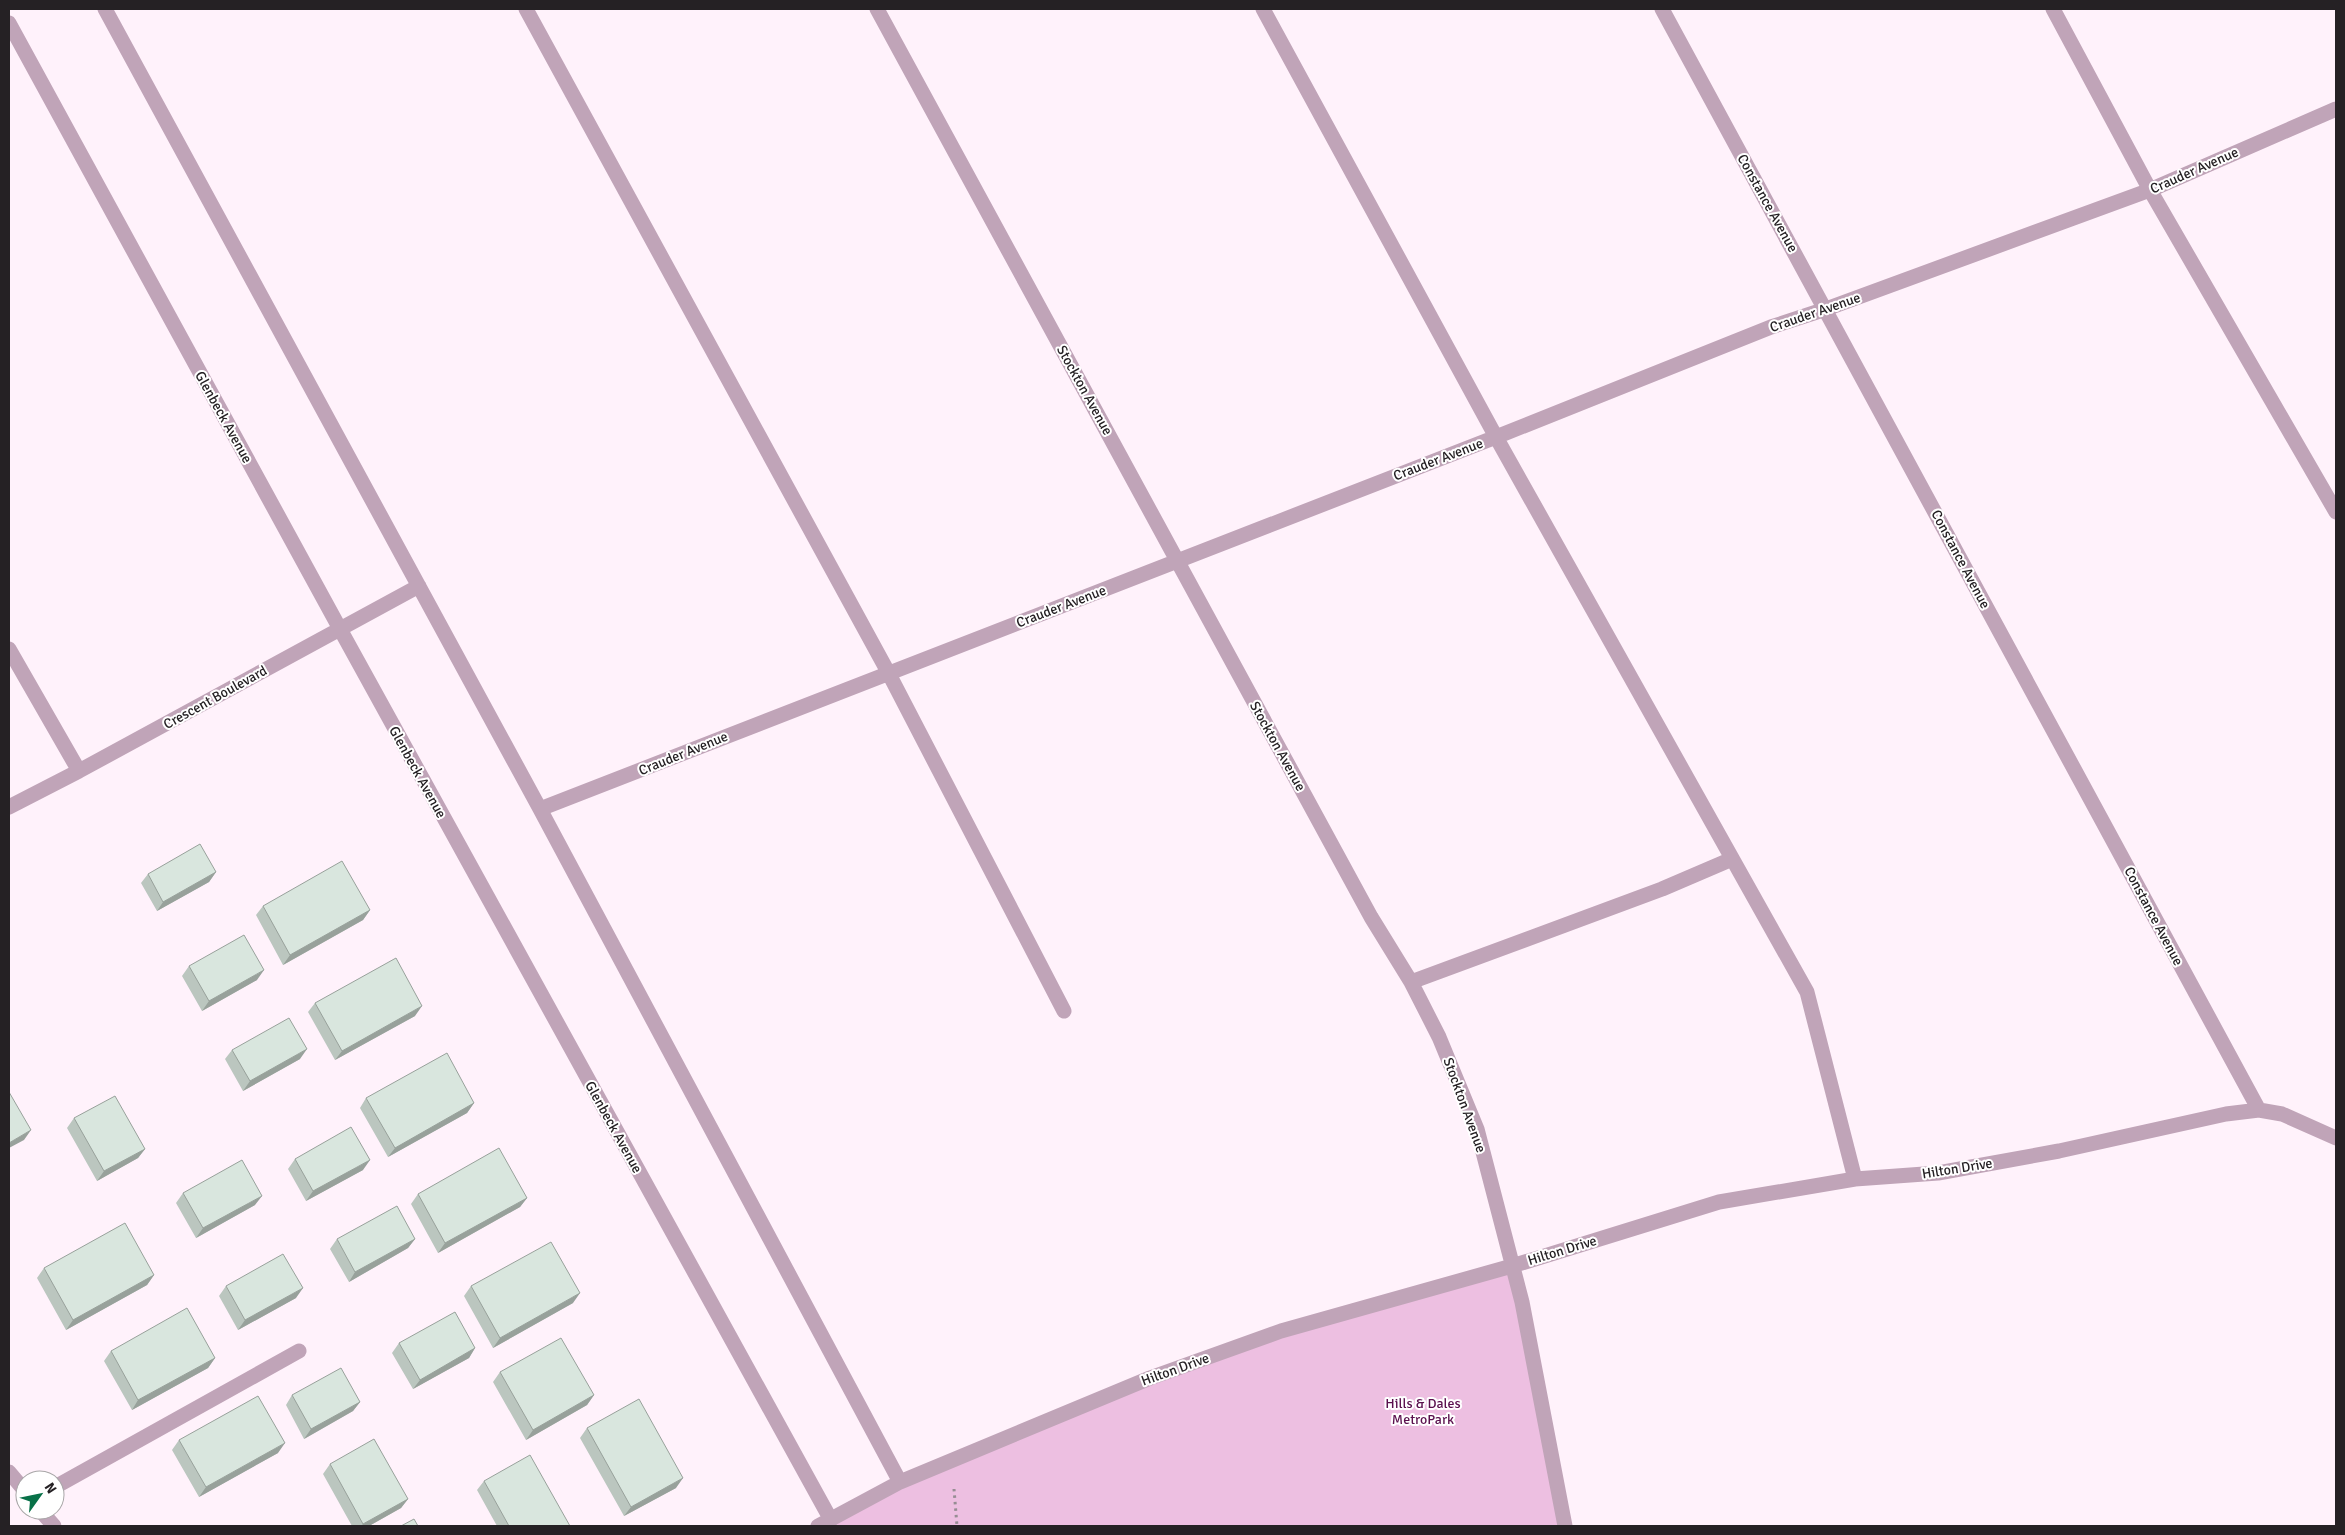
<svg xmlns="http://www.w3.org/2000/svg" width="2345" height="1535" viewBox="0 0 2345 1535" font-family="Signika,sans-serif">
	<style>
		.green { fill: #edbfe1 }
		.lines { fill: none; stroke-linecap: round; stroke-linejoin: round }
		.path { stroke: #968d93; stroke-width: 3; stroke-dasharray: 2.5 4; stroke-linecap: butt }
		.minor { stroke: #c0a4b8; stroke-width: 15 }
		.wall { fill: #bbc6bf }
		.shaded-wall { fill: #98a19b }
		.building { fill: #d9e6de; stroke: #98a19b }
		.labels { text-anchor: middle; stroke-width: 4; stroke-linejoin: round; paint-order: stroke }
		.street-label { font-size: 14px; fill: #252124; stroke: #fff }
		.park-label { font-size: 14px; fill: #5a104e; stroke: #fff }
	</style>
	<rect width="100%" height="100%" fill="#fff2fb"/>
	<path class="green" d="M1512,1266L1565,1526H818L1150,1378Z"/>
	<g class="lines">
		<path class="path" d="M954,1489L957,1526"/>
		<path class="minor" d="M105,9L540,809L900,1482
			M526,9L888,672L1064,1011
			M877,9L1371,917L1411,982L1439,1037L1477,1129L1522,1302L1565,1526
			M1263,9L1496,437L1807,992L1855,1179
			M1662,9L2259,1110
			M2053,9L2150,190L2336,512
			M9,23L340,629L831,1520
			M9,649L79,771
			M9,807L79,771L419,586
			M540,809L1496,437L1771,327L1826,309L2150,190L2336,109
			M1411,982L1662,889L1732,859
			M9,1472L25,1491
			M55,1487L299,1351
			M40,1510L54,1526
			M818,1526L900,1482L1150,1378L1281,1331L1512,1266L1719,1202L1855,1179L1938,1173L2059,1151L2226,1114L2259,1110L2282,1114L2336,1138"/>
	</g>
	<path class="wall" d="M216,872L209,882L157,911L141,883L148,874Z
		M263,906L370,910L363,920L283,965L256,915Z
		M189,966L257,980L202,1011L182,976Z
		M315,1003L415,1016L335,1060L308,1012Z
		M232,1050L300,1059L243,1091L225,1059Z
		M366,1098L474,1103L467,1113L388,1157L360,1108Z
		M74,1118L145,1149L138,1158L97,1181L67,1128Z
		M295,1159L363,1170L306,1201L288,1169Z
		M183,1193L255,1205L196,1238L176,1203Z
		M418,1194L527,1198L520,1207L438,1253L411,1204Z
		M337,1239H415L408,1248L349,1282L330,1249Z
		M44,1268L154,1275L147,1285L66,1330L37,1278Z
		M226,1286L296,1298L238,1330L219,1296Z
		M471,1286L573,1303L493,1348L464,1296Z
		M399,1343L475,1348L469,1358L413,1389L392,1353Z
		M111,1351L215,1358L208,1368L132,1410L104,1361Z
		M500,1372L594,1395L587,1405L526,1440L493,1382Z
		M292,1395L360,1402L353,1411L304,1439L286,1405Z
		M587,1428L676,1488L624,1516L580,1438Z
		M179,1440L278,1453L199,1497L172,1450Z
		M330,1464L408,1499L401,1508L369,1526H352L323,1474Z
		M484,1481L570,1526H497L477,1490Z"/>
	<path class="shaded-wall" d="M216,872L209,882L157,911L163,902Z
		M370,910L363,920L283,965L290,955Z
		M264,970L257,980L202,1011L209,1001Z
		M422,1006L415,1016L335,1060L342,1051Z
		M307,1049L300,1059L243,1091L250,1081Z
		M474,1103L467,1113L388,1157L395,1148Z
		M31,1130L24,1140L9,1148V1143Z
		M145,1149L138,1158L97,1181L104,1171Z
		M370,1160L363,1170L306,1201L313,1191Z
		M262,1196L255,1205L196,1238L203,1228Z
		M527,1198L520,1207L438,1253L445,1243Z
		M415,1239L408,1248L349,1282L355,1272Z
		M154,1275L147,1285L66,1330L73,1320Z
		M303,1288L296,1298L238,1330L245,1320Z
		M580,1293L573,1303L493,1348L500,1338Z
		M475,1348L469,1358L413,1389L420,1380Z
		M215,1358L208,1368L132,1410L138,1400Z
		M594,1395L587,1405L526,1440L533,1430Z
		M360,1402L353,1411L304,1439L311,1429Z
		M285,1443L278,1453L199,1497L206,1487Z
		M683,1478L676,1488L624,1516L631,1507Z
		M408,1499L401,1508L369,1526H361L363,1524Z"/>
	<path class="building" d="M200,844L216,872L163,902L148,874Z
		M342,861L370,910L290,955L263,906Z
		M244,935L264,970L209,1001L189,966Z
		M396,958L422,1006L342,1051L315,1003Z
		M289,1018L307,1049L250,1081L232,1050Z
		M447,1053L474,1103L395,1148L366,1098Z
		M9,1092L31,1130L9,1143Z
		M115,1096L145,1149L104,1171L74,1118Z
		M351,1127L370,1160L313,1191L295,1159Z
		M499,1148L527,1198L445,1243L418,1194Z
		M242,1160L262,1196L203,1228L183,1193Z
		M397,1206L415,1239L355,1272L337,1239Z
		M125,1223L154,1275L73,1320L44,1268Z
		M551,1242L580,1293L500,1338L471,1286Z
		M283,1254L303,1288L245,1320L226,1286Z
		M187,1308L215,1358L138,1400L111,1351Z
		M455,1312L475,1348L420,1380L399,1343Z
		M561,1338L594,1395L533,1430L500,1372Z
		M341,1368L360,1402L311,1429L292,1395Z
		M258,1396L285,1443L206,1487L179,1440Z
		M639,1399L683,1478L631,1507L587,1428Z
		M374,1439L408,1499L363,1524L330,1464Z
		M530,1455L570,1526H509L484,1481Z
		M414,1519L418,1526H401Z"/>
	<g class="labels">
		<g class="street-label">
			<text transform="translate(2194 170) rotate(-24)" y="5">Crauder Avenue</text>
			<text transform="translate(1768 203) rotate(61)" y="5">Constance Avenue</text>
			<text transform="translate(1815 312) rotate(-19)" y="5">Crauder Avenue</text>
			<text transform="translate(1085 390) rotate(61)" y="5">Stockton Avenue</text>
			<text transform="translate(224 417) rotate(61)" y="5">Glenbeck Avenue</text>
			<text transform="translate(1438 459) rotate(-21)" y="5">Crauder Avenue</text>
			<text transform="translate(1961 559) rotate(62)" y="5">Constance Avenue</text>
			<text transform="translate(1061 606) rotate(-21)" y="5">Crauder Avenue</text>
			<text transform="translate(215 697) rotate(-29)" y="5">Crescent Boulevard</text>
			<text transform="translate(1278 746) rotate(61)" y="5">Stockton Avenue</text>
			<text transform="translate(683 753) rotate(-22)" y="5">Crauder Avenue</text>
			<text transform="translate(418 772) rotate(61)" y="5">Glenbeck Avenue</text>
			<text transform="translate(2154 916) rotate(62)" y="5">Constance Avenue</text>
			<text transform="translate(1465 1105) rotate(70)" y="5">Stockton Avenue</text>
			<text transform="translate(614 1127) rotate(61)" y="5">Glenbeck Avenue</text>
			<text transform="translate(1957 1168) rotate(-9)" y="5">Hilton Drive</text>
			<text transform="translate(1562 1250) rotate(-17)" y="5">Hilton Drive</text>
			<text transform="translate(1175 1369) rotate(-20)" y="5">Hilton Drive</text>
		</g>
		<g class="park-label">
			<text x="1423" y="1408">Hills &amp; Dales<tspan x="1423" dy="16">MetroPark</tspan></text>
		</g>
	</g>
	<rect width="2345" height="1535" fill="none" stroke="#252124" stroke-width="20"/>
	<g transform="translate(40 1495) rotate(57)"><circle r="24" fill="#ffffff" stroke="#a8a6a7"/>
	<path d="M0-4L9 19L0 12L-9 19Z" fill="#087148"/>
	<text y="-8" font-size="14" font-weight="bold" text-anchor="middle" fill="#252124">N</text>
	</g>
</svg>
